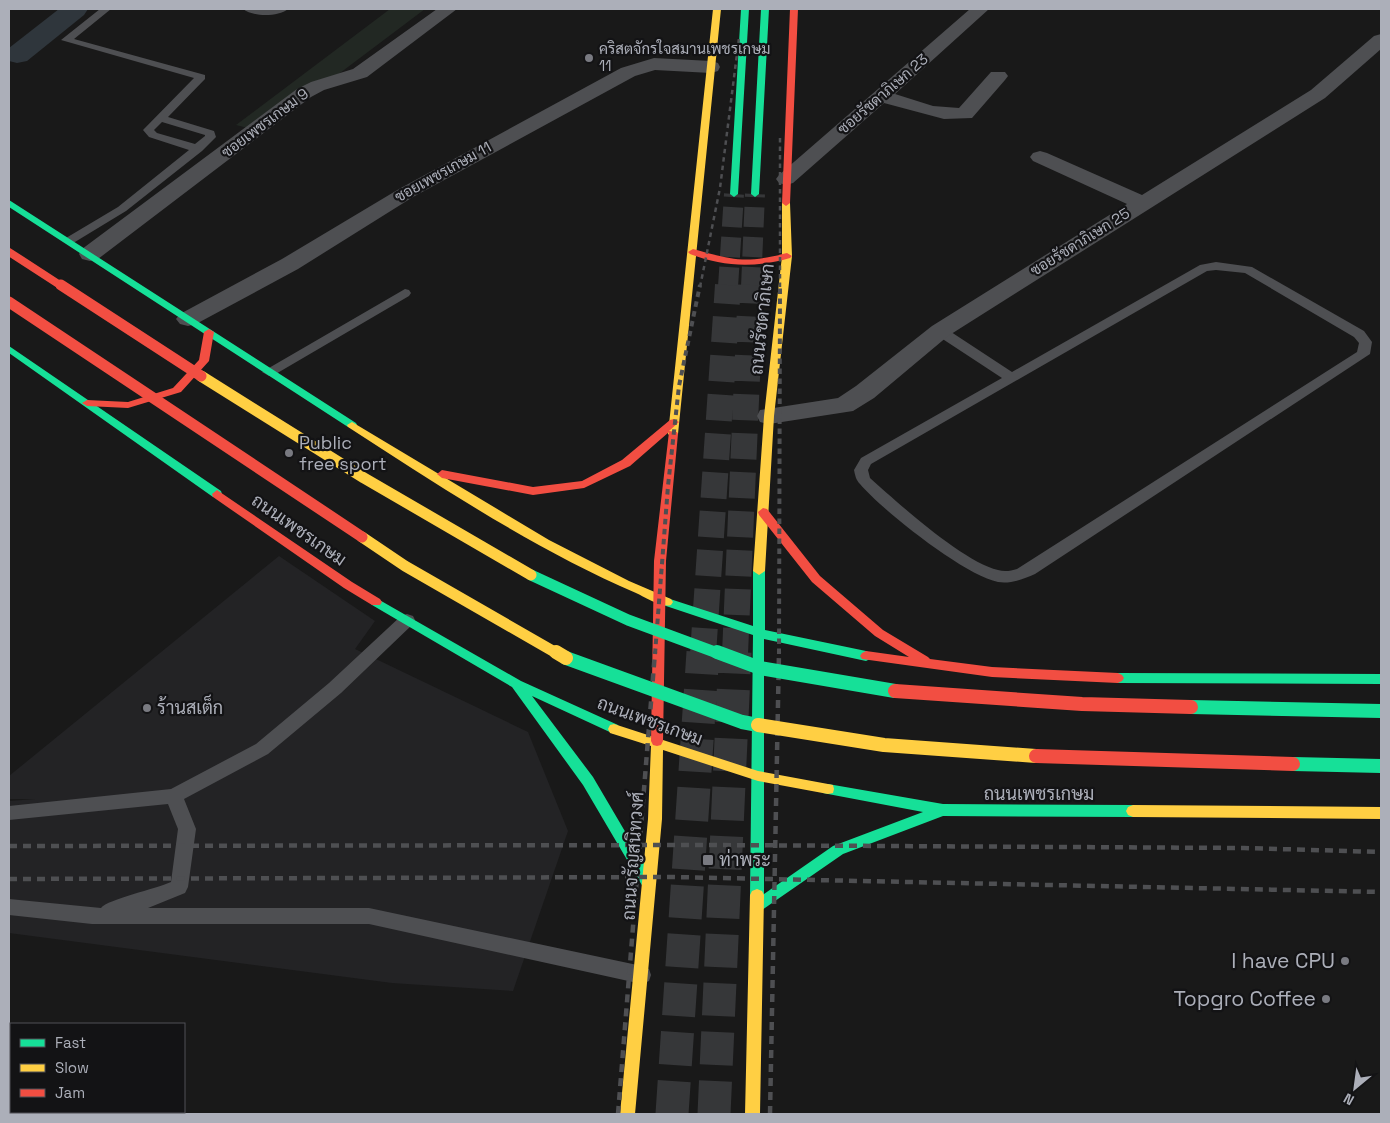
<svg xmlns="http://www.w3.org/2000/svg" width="1390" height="1123" viewBox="0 0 1390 1123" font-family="'Space Grotesk',Sarabun,sans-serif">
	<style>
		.built { fill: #232325 }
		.green { fill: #222823 }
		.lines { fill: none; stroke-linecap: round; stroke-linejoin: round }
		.canal { fill: #2f363c; fill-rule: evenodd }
		.primary-tunnel-far2 { stroke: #363739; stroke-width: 20; stroke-dasharray: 20 10; stroke-linecap: butt }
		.primary-tunnel-far1 { stroke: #363739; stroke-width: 26; stroke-dasharray: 26 13; stroke-linecap: butt }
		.primary-tunnel { stroke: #363739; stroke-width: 33; stroke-dasharray: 33 16; stroke-linecap: butt }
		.lane { fill: #4e4f52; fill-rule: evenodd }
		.street { fill: #4e4f52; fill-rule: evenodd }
		.fast { fill: #16e098; fill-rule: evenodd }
		.slow { fill: #ffcf43; fill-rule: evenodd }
		.jam { fill: #f24e42; fill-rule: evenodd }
		.rail-far2 { stroke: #4e4f52; stroke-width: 2.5; stroke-dasharray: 4.5 4; stroke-linecap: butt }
		.rail-far1 { stroke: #4e4f52; stroke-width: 4; stroke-dasharray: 5.5 4.5; stroke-linecap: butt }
		.rail { stroke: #4e4f52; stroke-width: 4.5; stroke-dasharray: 8 6; stroke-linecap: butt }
		.fast-bridge-far1 { stroke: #16e098; stroke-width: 11 }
		.fast-bridge { stroke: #16e098; stroke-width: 14 }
		.slow-bridge-far1 { stroke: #ffcf43; stroke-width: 11 }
		.slow-bridge { stroke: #ffcf43; stroke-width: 14 }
		.jam-bridge-far2 { stroke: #f24e42; stroke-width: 8 }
		.jam-bridge-far1 { stroke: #f24e42; stroke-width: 11 }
		.jam-bridge { stroke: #f24e42; stroke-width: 14 }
		.poi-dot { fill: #797a81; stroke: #131315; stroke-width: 2 }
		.labels { text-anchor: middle; stroke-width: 4.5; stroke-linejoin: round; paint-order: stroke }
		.far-poi-label { font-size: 15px; fill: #acafb9; stroke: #131315; text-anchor: start }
		.far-street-label { font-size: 15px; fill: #acafb9; stroke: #131315 }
		.street-label { font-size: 18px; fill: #acafb9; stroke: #131315 }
		.poi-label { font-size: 18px; fill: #acafb9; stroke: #131315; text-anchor: start }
		.near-poi-label { font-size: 21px; fill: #acafb9; stroke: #131315; text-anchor: end }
	</style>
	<rect width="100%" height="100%" fill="#191919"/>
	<path class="built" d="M279,556L375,621L355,649L528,732L568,831L513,991L392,983L9,933V801L35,799H9V776Z"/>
	<path class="green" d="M390,9H425L336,76L309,83L248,128L236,125Z"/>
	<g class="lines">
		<path class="canal" d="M59,9H88L84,15L27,61L17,63L9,61V48Z"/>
		<path class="primary-tunnel-far2" d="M728,287L734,194
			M751,287L755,194"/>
		<path class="primary-tunnel-far1" d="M703,654L728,285
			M735,654L751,285"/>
		<path class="primary-tunnel" d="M672,1114L703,652
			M714,1114L735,652"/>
		<path class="lane" d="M100,9H111L74,39L205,75V79L168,117L214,131L216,137L202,151L126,211L70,245L64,241L66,238L118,207L189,150L149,137L143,130L194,78L61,40ZM162,122L205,135V136L195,144L157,133L154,130Z
			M243,9H288C278,17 253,17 243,9Z
			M1216,262L1252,267L1364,331L1372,342L1370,354L1035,574C1024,579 1011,584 998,582C964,575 883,511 860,484C856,480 855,475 854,470L861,458L1002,378L935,334L934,331L935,328H945L1012,372L1200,265ZM1216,270L1245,273L1354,337L1359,343L1357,352L1017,569C1011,571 1004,572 998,570C963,562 898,503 870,478L868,470L871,464L1207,271Z
			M405,289L409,290L411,293L409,296L274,375L269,376L262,372Z
			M407,614L413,616L415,620L413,624L341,693L268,754L184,799L196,829L188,887L185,893L148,908H369L642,966L649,969L651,975L649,981L642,984L369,924H92L9,915V899L101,908C108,899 156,889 171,882L178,829L168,804L9,820V806L171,789L256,744L329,683L401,616Z"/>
		<path class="street" d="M437,9H457L367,77L324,90L311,97L98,259L90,261L82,259L79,254L82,249L297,89L311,82L353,69Z
			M970,9H989L895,94L933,106L959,108L991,72H1005L1008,76L1005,80L972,118L944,119L884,103L793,183L786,185L779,183L776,179L779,175Z
			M1381,34V49L1325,98L948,336L874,398L853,411L769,424L760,422L757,416L760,410L838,398L856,386L932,326L1127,204L1033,161L1030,157L1033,153L1040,151L1047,153L1142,195L1311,90L1374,36Z
			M654,58L711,61L718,63L720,67L718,71L711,73L655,70L635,76L413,197L298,269L196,324L188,326L180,324L176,319L180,314L282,259L399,189L621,68Z"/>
		<path class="fast" d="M741,9H749L738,194L734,197L730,194Z
			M761,9H769L759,194L755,197L751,194Z
			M9,200L356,423L357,425L356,427H348L9,207Z
			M9,346L221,491L222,494L221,497H213L9,353Z
			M759,567L765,571V630L866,651L870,653L872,656L870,659L866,661L764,639V894L833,846L923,812L828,794L823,793L822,789L823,785L828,784L943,804L1133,805L1138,807L1140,811L1138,815L1133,817L943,816L843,854L762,910L757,912L752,910L750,906L754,900L750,895L753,635L663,605L661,602L663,599L667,598L753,626V571Z
			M376,598L521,681L618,725L620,729L618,733L614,734L532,696L593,777L653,879L655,883L653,887L648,889L643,887L583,785L512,687L372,605L370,602L372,599Z
			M1118,673L1381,674V684L1118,683L1114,681L1112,678L1114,675Z"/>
		<path class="slow" d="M713,9H721L678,434L673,438L668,434Z
			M786,200L790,203L792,256L774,416L765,571L759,575L753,571L764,416L782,256V203Z
			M352,422L549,540L629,581L671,599L673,602L671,605C661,608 645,597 636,593C534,549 441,487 348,427L347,425Z
			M614,724L654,737L657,736L663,740L758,771L828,784L833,785L834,789L833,793L828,794L758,781L663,750L662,819L635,1114H620L648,819L651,746L610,733L608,729L610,725Z
			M1133,805L1381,807V819L1133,817L1128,815L1126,811L1128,807Z
			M757,889L762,891L764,895L760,1114H745L750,895L752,891Z"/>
		<path class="jam" d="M790,9H798L790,203L786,206L782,203Z
			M693,249C733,260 745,264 787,253L792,256L790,258C755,268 724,267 690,254L688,252Z
			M209,329L214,332L209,361L181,392L128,408L87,406L82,403L87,400L128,402L173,388L199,360L204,332Z
			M674,419L679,422L669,431L677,432L678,434L666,561L663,741L661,745L657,746L653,745L651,741L654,561L669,432L630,466L584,488L533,495L442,478L437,474L442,470L533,487L582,481L622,460L670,420Z
			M217,490L352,582L380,599L382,602L380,605H372L344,588L213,497L212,494Z
			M763,508L767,509L820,576L883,630L928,657L930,659L992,667L1118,673L1122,675L1124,678L1122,681L1118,683L992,677L862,659L860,656L862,653L866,651L909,657L875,636L812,582L759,515L758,512Z"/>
		<path class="rail-far2" d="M700,287L720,188L739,38
			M780,287V134"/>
		<path class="rail-far1" d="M655,654L668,486L679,386L700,285
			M779,654L780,285"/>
		<path class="rail" d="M9,846L708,845L1244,848L1381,852
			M9,879L673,877L1381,892
			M618,1114L655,652
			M770,1114L779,652"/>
		<path class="fast-bridge-far1" d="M531,575L628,620L720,654"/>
		<path class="fast-bridge" d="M717,652L760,668L895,691
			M566,658L742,722L758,725
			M1191,707L1381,711
			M1293,764L1381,766"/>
		<path class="slow-bridge-far1" d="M201,376L364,478L531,575
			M362,537L405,566L558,654"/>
		<path class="slow-bridge" d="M556,652L566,658
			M758,725L884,745L1036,756"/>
		<path class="jam-bridge-far2" d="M9,252L63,287"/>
		<path class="jam-bridge-far1" d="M61,285L201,376
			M9,302L362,537"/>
		<path class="jam-bridge" d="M895,691L1082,704L1191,707
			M1036,756L1293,764"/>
	</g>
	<g class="poi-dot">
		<circle cx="589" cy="58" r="5"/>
		<circle cx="289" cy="453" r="5"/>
		<circle cx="147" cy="708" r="5"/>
		<rect x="702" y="854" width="12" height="12" rx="2.5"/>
		<circle cx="1345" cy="961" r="5"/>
		<circle cx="1326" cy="999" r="5"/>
	</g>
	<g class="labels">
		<g class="far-poi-label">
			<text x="599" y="54">คริสตจักรใจสมานเพชรเกษม<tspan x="599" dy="17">11</tspan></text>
		</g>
		<g class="far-street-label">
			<text transform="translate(883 94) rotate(-41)" y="5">ซอยรัชดาภิเษก 23</text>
			<text transform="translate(265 123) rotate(-37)" y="5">ซอยเพชรเกษม 9</text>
			<text transform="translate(443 172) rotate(-29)" y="5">ซอยเพชรเกษม 11</text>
			<text transform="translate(1080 242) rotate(-32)" y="5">ซอยรัชดาภิเษก 25</text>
		</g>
		<g class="street-label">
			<text transform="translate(762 319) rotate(-84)" y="6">ถนนรัชดาภิเษก</text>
			<text transform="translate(299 530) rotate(35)" y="6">ถนนเพชรเกษม</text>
			<text transform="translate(650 721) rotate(20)" y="6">ถนนเพชรเกษม</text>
			<text x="1039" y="800">ถนนเพชรเกษม</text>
			<text transform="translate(633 856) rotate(-86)" y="6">ถนนจรัญสนิทวงศ์</text>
		</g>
		<g class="poi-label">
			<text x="299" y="449">Public<tspan x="299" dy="21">free sport</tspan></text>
			<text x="157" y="714">ร้านสเต็ก</text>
			<text x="719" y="866">ท่าพระ</text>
		</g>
		<g class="near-poi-label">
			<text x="1335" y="968">I have CPU</text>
			<text x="1316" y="1006">Topgro Coffee</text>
		</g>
	</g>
	<rect width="1390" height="1123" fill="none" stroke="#acafb9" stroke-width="20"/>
	<rect x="10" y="1023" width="175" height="90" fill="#131315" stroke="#505157"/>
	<rect x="20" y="1039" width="25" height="8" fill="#16e098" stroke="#505157"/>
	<text x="55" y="1048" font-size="15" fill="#acafb9">Fast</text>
	<rect x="20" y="1064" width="25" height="8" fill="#ffcf43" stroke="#505157"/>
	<text x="55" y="1073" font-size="15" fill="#acafb9">Slow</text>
	<rect x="20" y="1089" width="25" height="8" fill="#f24e42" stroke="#505157"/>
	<text x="55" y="1098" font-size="15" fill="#acafb9">Jam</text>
	<g transform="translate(1355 1088) rotate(209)" stroke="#131315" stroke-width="4" paint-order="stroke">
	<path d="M0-4L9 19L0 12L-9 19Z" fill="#acafb9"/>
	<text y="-8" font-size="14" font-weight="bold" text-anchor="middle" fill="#acafb9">N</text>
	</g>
</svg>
